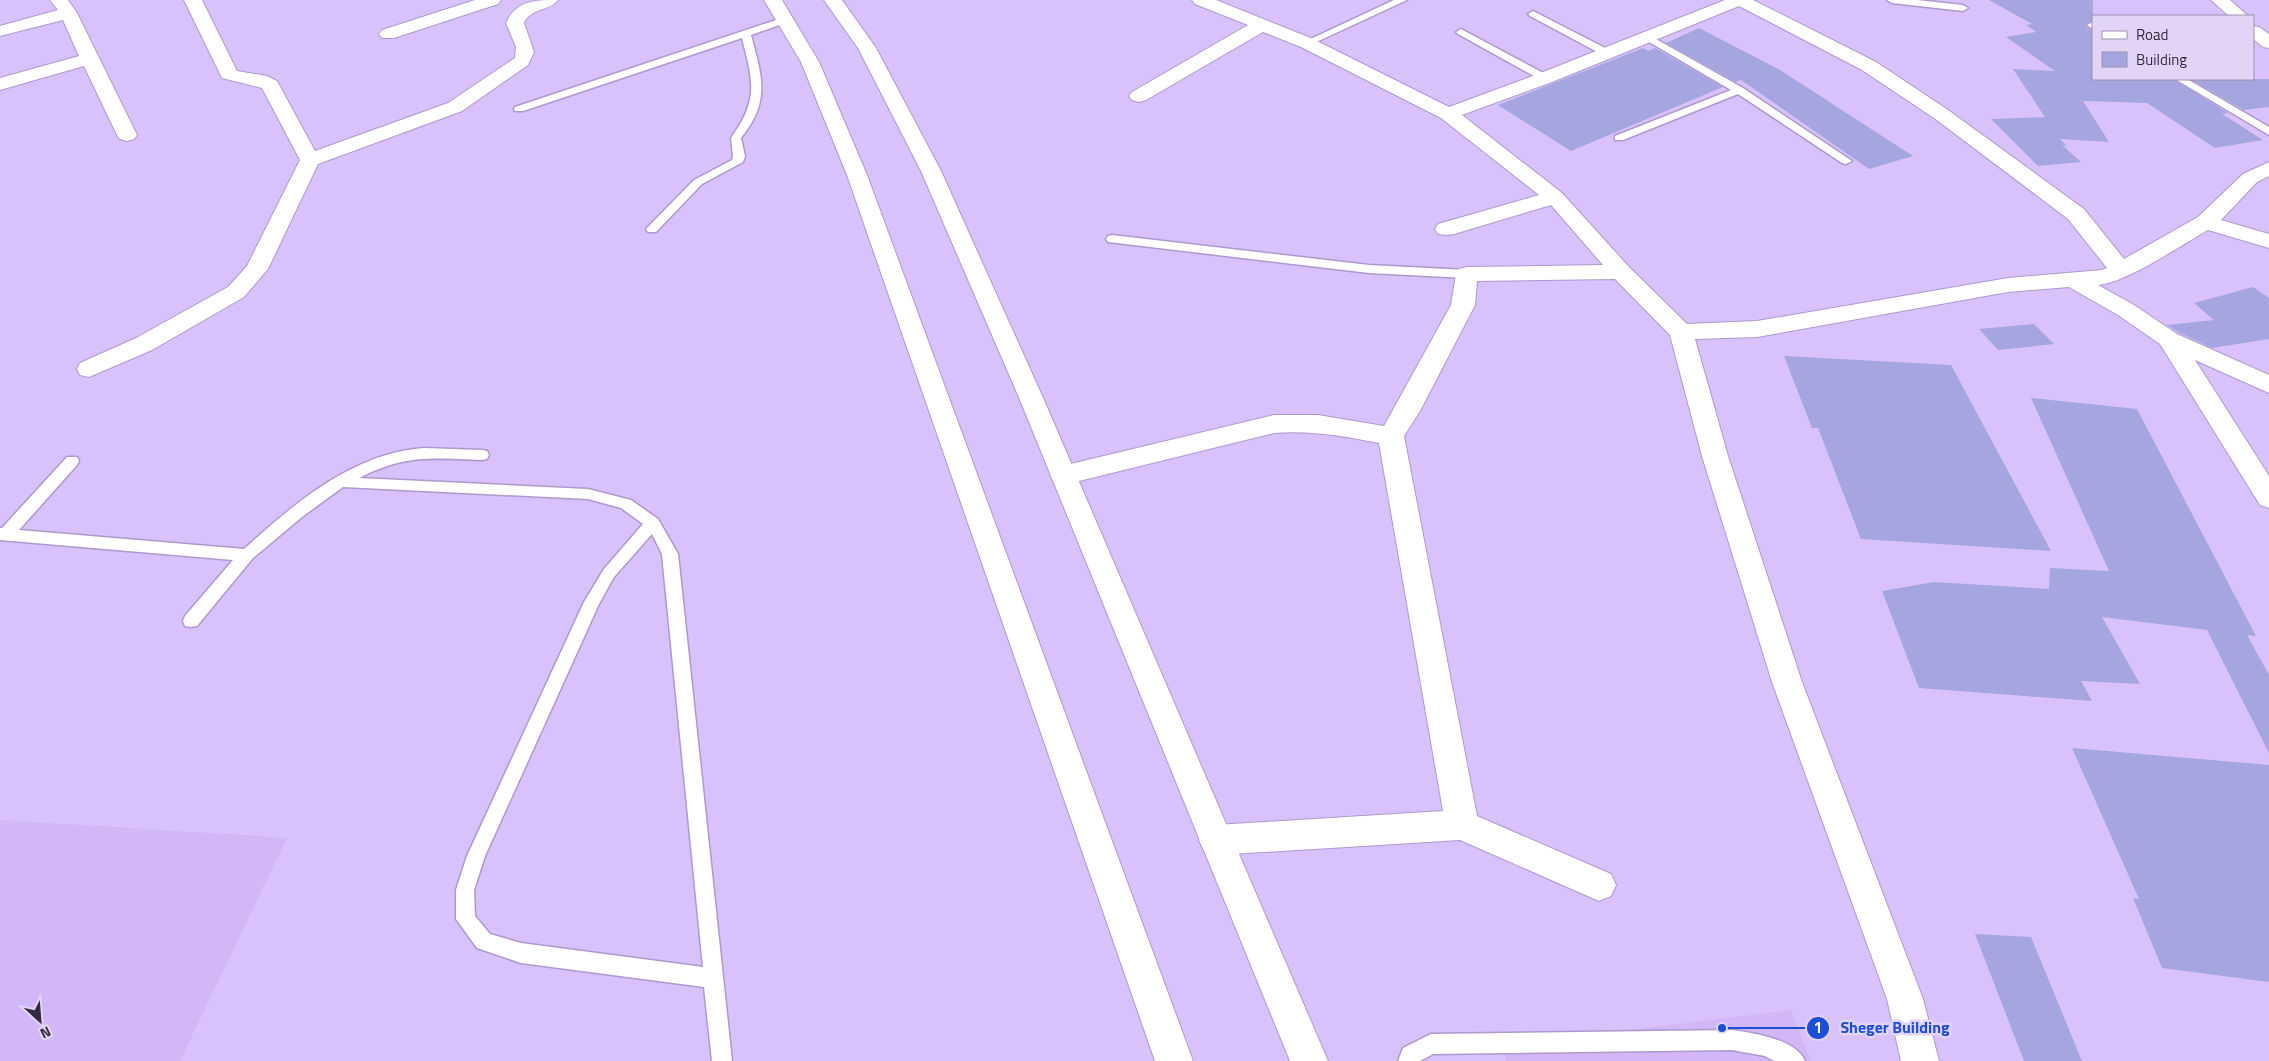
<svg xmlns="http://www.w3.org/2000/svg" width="2269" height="1061" viewBox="0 0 2269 1061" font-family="'Titillium Web',sans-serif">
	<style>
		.built { fill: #d1b7f6 }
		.building { fill: #a5a6df }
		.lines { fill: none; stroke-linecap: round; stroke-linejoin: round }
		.service-casing { stroke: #ae98ce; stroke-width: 3 }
		.minor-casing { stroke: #ae98ce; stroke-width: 2 }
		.primary-casing { stroke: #ae98ce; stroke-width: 2 }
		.service { fill: #fff; fill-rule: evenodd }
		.minor { fill: #fff; fill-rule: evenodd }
		.primary { fill: #fff; fill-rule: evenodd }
		.leader { fill: none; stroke: #1d4ed8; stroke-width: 2 }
		.callout-dot { fill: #1d4ed8; stroke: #e2d4f7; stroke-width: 2 }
		.mark-label { font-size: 15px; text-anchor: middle; font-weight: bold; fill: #fff }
		.callout-label { font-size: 16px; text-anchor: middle; font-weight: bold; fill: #1d4ed8; stroke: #e2d4f7; stroke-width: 5; stroke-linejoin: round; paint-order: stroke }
	</style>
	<rect width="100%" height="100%" fill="#d9c2fb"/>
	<path class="built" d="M0,820L287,838L180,1061H0Z
		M1791,1010L1811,1061H1506L1502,1046Z"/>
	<path class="building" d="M1989,0H2093V20L2085,26L2093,31V79H2173L2228,113L2222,114L2263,140L2215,148L2147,103L2083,101L2109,142L2060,139L2067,146L2062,145L2081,162L2038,166L1991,119L2045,117L2013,69L2055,71L2006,37L2036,32L2026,25L2032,24Z
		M1699,28L1780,70L1913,156L1869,169L1741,80L1736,82L1666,43Z
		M1643,48L1648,51L1655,48L1723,87L1571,151L1498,105Z
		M2190,79H2269V107L2244,110Z
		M2253,287L2269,298V339L2212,348L2178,332L2167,325L2214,320L2194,303Z
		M2034,324L2054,344L1998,350L1979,329Z
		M1784,356L1951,365L2051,551L1861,539L1818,428H1812Z
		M2031,398L2137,409L2256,636L2247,635L2269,675V753L2207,630L2102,617L2140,684L2081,681L2092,701L1919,688L1882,591L1934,582L2049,589L2050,568L2109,571Z
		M2072,748L2269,765V982L2162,968L2133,898L2139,899Z
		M1975,934L2031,937L2082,1061H2024Z"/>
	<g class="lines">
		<defs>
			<path id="service" d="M1394,0H1407L1310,45L1307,46L1302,43Z
				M1887,0H1917L1963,5L1968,8L1963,11L1892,3Z
				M1533,11L1611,51L1612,53L1607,56L1603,55L1530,16L1528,14Z
				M785,17L790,20L788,22L751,35C762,77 771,101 741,138L745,156L743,162L702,184L656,232H648L646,229L694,180L732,160L733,156L731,138C759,99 753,82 742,38L523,111H515L514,109L515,107Z
				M2093,22V29L2087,25Z
				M1461,29L1549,76L1550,78L1545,81L1541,80L1458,34L1456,32Z
				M1647,34L1743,88L1852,161L1846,164L1842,163L1738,94L1623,140H1615V136L1731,90L1644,39V35Z
				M2175,79H2187L2269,127V135Z
				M1112,235L1369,265L1467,270L1473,274L1467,278L1369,273L1108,242L1106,239L1108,236Z
				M424,448L482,450L487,451L489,455L487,459L482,460C432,458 406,454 359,478L588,489L631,500L658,519L678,554L732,1061H712L704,987L521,963L477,948L456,919V890L467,856L584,602L604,569L643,524L621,508L588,499L343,487L302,517L253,558L197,626L191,627L185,626L183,621L185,616L233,560L0,540V528H2L67,457H77L79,461L77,465L19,530L244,549C295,503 353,453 424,448ZM652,534L662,554L703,967L521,943L490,934L475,916L474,890L485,856L599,604L614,577Z
				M1732,1030C1753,1033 1796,1039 1805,1061H1774L1765,1056L1732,1050L1433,1054L1420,1061H1398L1403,1048L1431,1034Z"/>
			<path id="minor" d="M50,0H68L77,13L137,135L134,139L127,141L120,139L117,135L84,66L0,90V78L79,56L63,20L0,36V26L58,10Z
				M184,0H202L237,71L267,76L277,81L315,151L448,103L515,58L516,47L506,23C516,0 536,0 558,0C550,11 530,8 524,23L534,52L528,65L462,111L318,164L268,269L244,297L152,350L89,377L80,375L77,369L80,363L136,338L228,287L247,266L300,160L262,88L222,78Z
				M475,0H501L498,4L394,38H382L379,34L382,30Z
				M1192,0H1216L1313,39L1449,107L1538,74L1725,0H1753L1876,62L1948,110L2084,209L2124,259L2198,217L2243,174L2269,162V176L2257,182L2221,220L2269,234V248L2208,230C2181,245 2128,282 2098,285L2134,305L2177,334L2269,375V393L2195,360L2269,476V508L2260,505L2160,344L2118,315L2069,287L2008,292L1757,337L1695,339L1728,456L1802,682L1923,999L1939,1061H1901L1887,999L1772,682L1702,456L1670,335L1615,279L1477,281L1475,305L1420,411L1404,436L1477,816L1611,874L1616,885L1611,896L1599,901L1460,840L1216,855L1204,851L1199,840L1204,829L1216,825L1443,811L1379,443C1344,436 1310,430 1274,433L1063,485L1054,482L1050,475L1054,468L1274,415H1318L1384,426L1451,305L1456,274L1459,269L1467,267L1603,265L1551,205L1454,234L1446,235L1438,234L1435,229L1438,224L1539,195L1441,118L1301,47L1263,32L1146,100L1139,102L1132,100L1129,96L1132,92L1248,25L1195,4ZM1739,6L1862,70L1934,118L2068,219L2107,268L2102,270L2008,278L1757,321L1687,324L1629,267L1562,193L1462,115L1552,82Z
				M2211,0H2230L2248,16H2229Z
				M2253,26L2259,27L2269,34V48L2263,47L2253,39Z"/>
			<path id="primary" d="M764,0H782L819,62L867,175L1193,1061H1155L847,175L801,62Z
				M824,0H842L876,48L941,171L1044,400L1328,1061H1290L1020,400L921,171L858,48Z"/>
		</defs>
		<use href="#service" class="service-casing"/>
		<use href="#minor" class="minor-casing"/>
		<use href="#primary" class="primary-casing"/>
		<use href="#service" class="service"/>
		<use href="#minor" class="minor"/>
		<use href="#primary" class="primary"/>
	</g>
	<path class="leader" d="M1722 1028L1818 1028"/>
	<g class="callout-dot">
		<circle cx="1722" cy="1028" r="5"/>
		<circle cx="1818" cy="1028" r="12"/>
	</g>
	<g class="mark-label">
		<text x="1818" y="1033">1</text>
	</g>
	<g class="callout-label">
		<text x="1895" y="1033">Sheger Building</text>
	</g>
	<rect x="2092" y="15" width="162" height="65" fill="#e2d4f7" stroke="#9c90ae"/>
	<rect x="2102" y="31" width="25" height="8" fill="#ffffff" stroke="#9c90ae"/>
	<text x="2136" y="40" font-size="15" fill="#332a40">Road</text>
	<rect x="2102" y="52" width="25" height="15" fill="#a5a6df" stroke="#9c90ae"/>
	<text x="2136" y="65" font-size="15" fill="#332a40">Building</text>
	<g transform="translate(40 1021) rotate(154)" stroke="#e2d4f7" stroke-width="4" paint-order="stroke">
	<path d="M0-4L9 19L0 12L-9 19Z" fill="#332a40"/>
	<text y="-8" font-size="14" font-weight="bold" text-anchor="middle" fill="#332a40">N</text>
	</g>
</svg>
